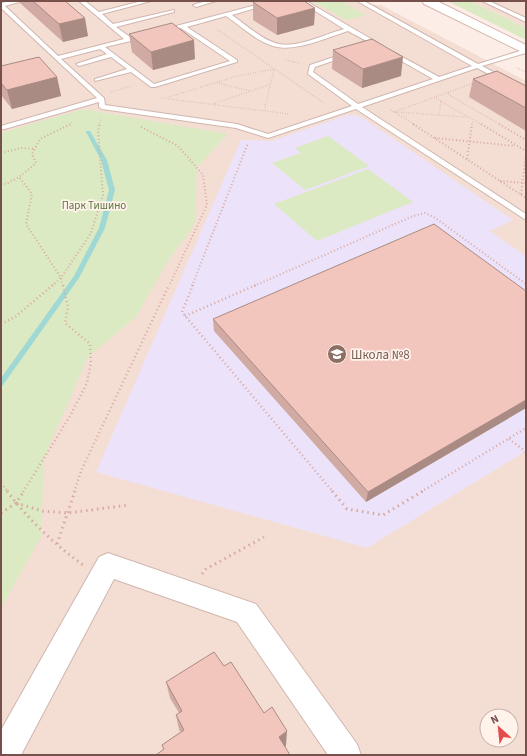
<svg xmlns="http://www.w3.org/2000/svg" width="527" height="756" viewBox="0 0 527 756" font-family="'Source Sans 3',sans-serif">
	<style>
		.residential { fill: #f4ded4; fill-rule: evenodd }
		.education { fill: #ece2f9 }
		.green { fill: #dceac4 }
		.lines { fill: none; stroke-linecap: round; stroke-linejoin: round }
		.stream { fill: #a0d8d4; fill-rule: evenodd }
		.lane-casing { stroke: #d0b6ae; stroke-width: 2 }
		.street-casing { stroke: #d0b6ae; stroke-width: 2 }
		.secondary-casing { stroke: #d6b6ae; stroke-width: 2 }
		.path-far3 { stroke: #d7a9a0; stroke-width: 1.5; stroke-dasharray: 0.5 2; stroke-linecap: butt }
		.path-far2 { stroke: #d7a9a0; stroke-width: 2; stroke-dasharray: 1 2.5; stroke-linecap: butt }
		.path-far1 { stroke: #d7a9a0; stroke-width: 2.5; stroke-dasharray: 1 3; stroke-linecap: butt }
		.path { stroke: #d7a9a0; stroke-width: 3; stroke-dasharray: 1.5 4; stroke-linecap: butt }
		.lane { fill: #fff; fill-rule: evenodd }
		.street { fill: #fff; fill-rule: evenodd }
		.secondary { fill: #fff; fill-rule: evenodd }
		.wall { fill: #d0aaa3 }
		.shaded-wall { fill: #a98b84 }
		.building { fill: #f2c6bd; stroke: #a98b84 }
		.labels { text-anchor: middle; stroke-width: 3.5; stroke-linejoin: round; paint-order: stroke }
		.far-park-label { font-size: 11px; fill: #5c7540; stroke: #fff3ec }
		.education-label { font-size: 13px; fill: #785e54; stroke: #fff3ec; text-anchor: start }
	</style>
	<rect width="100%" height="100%" fill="#fceee6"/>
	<path class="residential" d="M1,1H360L364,4L381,5L526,81V755H1ZM487,716H511V740H487Z
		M470,1H526V28Z"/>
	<path class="education" d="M347,115L360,116L513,220L490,231L526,256V451L367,548L96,472L241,140L272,141Z"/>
	<path class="green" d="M312,1H342L366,15L346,20Z
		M447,1H470L526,28V40Z
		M83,109L228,134L197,168L195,224L168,261L136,317L88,357L44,458L41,537L1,608V133Z
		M328,136L369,166L305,190L272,163L301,153L295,148Z
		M368,169L413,202L317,241L274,204Z"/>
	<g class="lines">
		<path class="stream" d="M86,131H90L107,160L115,190L105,228L79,278L3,385L1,386V378L74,276L99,228L109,190L101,160L86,132Z"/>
		<defs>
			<path id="lane" d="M12,1H23L5,6L58,56L124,39L79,1H85L99,12L142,1H151L102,14L113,24L174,10V12L116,27L130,37L142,34L145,36L131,41L105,47L154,84L230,61L181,28L163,33L160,31L161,30L271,1H280L232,15C245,24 262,40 279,44C297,48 326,34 344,29L299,1H306L378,43V45H374L348,31C328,37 295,53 273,46C256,41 241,26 226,16L187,27L237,60V62L155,87H151L131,72L95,81V79L127,69L111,57L79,66L76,64L107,54L100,49L61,59L104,98L105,105L237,124L268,134L352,106L308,74L310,65L343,54H347V56L315,67L313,72L358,104L433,79L389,54V52H393L439,77L472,66L357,1H364L478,64L526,49V53L482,66L526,89V94L477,68L362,107L526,214V220L356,109L268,138L236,128L102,109L99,107V102L1,130V126L97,98L1,8V3Z
				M206,1H216L196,7L193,5Z
				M482,1H489L526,18V22Z"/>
			<path id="street" d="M108,553L256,604L357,744L361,755H328L237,622L114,579L21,755H1V730L99,557Z"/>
			<path id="secondary" d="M422,1H437L526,45V54L424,4Z"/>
		</defs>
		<use href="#lane" class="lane-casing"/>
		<use href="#street" class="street-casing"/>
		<use href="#secondary" class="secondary-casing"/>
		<path class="path-far3" d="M218,30L324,103
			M286,60L299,63
			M517,68L526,72
			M217,83L251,91
			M111,92L131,86
			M446,93L501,125
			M169,97L237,76L274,69L264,111
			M434,97L482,125
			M161,98L289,114
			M213,104L271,84
			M391,110L415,125
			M394,112L474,83
			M396,112L467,117
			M439,115L441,100
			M70,125L72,122
			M99,125L101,119
			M472,125L473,120"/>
		<path class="path-far2" d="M413,124L526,198
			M481,124L526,151
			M499,124L526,140
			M141,127L178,146L203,175L207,205L169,286
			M435,138L515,146
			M1,153L21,148L35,149
			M467,159L472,124
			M500,181L526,183
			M1,183L6,184L19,177
			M521,194L526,155
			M52,286L61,278L26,224L32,194L19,177L36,163L32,154L40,139L71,124
			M63,286L61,278L91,233L103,195L98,131L100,124
			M192,286L248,143
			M254,286L413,216L425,213L434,217L526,284"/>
		<path class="path-far1" d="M193,285L182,312L333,492
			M185,316L256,285
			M1,324L15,317L53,285
			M509,439L526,452
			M1,483L8,492
			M23,492L70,416L87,383L91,362L90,344L65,323L68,307L63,285
			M74,492L82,469L169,285
			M421,492L526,428"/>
		<path class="path" d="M7,491C28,519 54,544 83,565
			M332,491L347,509L383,515L423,491
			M16,503L42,511L68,513L129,505
			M1,513L16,503L24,491
			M57,544L75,491
			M202,574L206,569L264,537"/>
		<use href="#lane" class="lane"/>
		<use href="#street" class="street"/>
		<use href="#secondary" class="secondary"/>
	</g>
	<path class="wall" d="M20,1H65L88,36L63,42L20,3Z
		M253,2L315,8L314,25L277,35L253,20Z
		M129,34L195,59L153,70L132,52Z
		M333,50L401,76L362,88L332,69Z
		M1,66L57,77L61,96L12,109L1,95Z
		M473,79L526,86V131L469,97Z
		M526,291V408L366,502L214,331L213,319Z
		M224,666L264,713L286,746H285L164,750L162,745L181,732L179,730L176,715L179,713L170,698L166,682Z"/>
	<path class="shaded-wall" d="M315,8L314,25L277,35V18Z
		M85,18L88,36L63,42L59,24Z
		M194,40L195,59L153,70L151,52Z
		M403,57L401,76L362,88L363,69Z
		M57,77L61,96L12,109L7,90Z
		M526,400V408L366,502L368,492Z
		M287,731L286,746L278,751L279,737Z"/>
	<path class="building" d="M33,1H65L85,18L59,24Z
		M258,1H304L315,8L277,18L253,2Z
		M172,23L194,40L151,52L129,34Z
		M372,39L403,57L363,69L333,50Z
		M39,57L57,77L7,90L1,83V66Z
		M497,71L526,86V108L473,79Z
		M434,224L526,291V400L368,492L213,319Z
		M214,652L224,666L231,662L264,713L272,707L287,731L279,737L290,755H156L164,749L162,745L184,730L176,715L182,711L166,682Z"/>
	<defs>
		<symbol id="school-disc" viewBox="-11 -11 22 22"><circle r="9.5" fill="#8d6e63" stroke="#fff3ec"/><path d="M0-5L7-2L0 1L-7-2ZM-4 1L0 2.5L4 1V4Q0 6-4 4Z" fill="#fff"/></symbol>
	</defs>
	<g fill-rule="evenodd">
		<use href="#school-disc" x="326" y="343" width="22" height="22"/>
	</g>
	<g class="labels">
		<g class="far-park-label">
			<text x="94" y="209">Парк Тишино</text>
		</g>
		<g class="education-label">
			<text x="351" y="359">Школа №8</text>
		</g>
	</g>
	<rect width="527" height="756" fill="none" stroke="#76504a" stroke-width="4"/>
	<g transform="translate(499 728) rotate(333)"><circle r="19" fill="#fff3ec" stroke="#c8b2ab"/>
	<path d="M0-3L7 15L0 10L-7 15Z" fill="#e64b4b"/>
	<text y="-6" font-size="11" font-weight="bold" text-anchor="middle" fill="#76504a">N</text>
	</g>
</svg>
